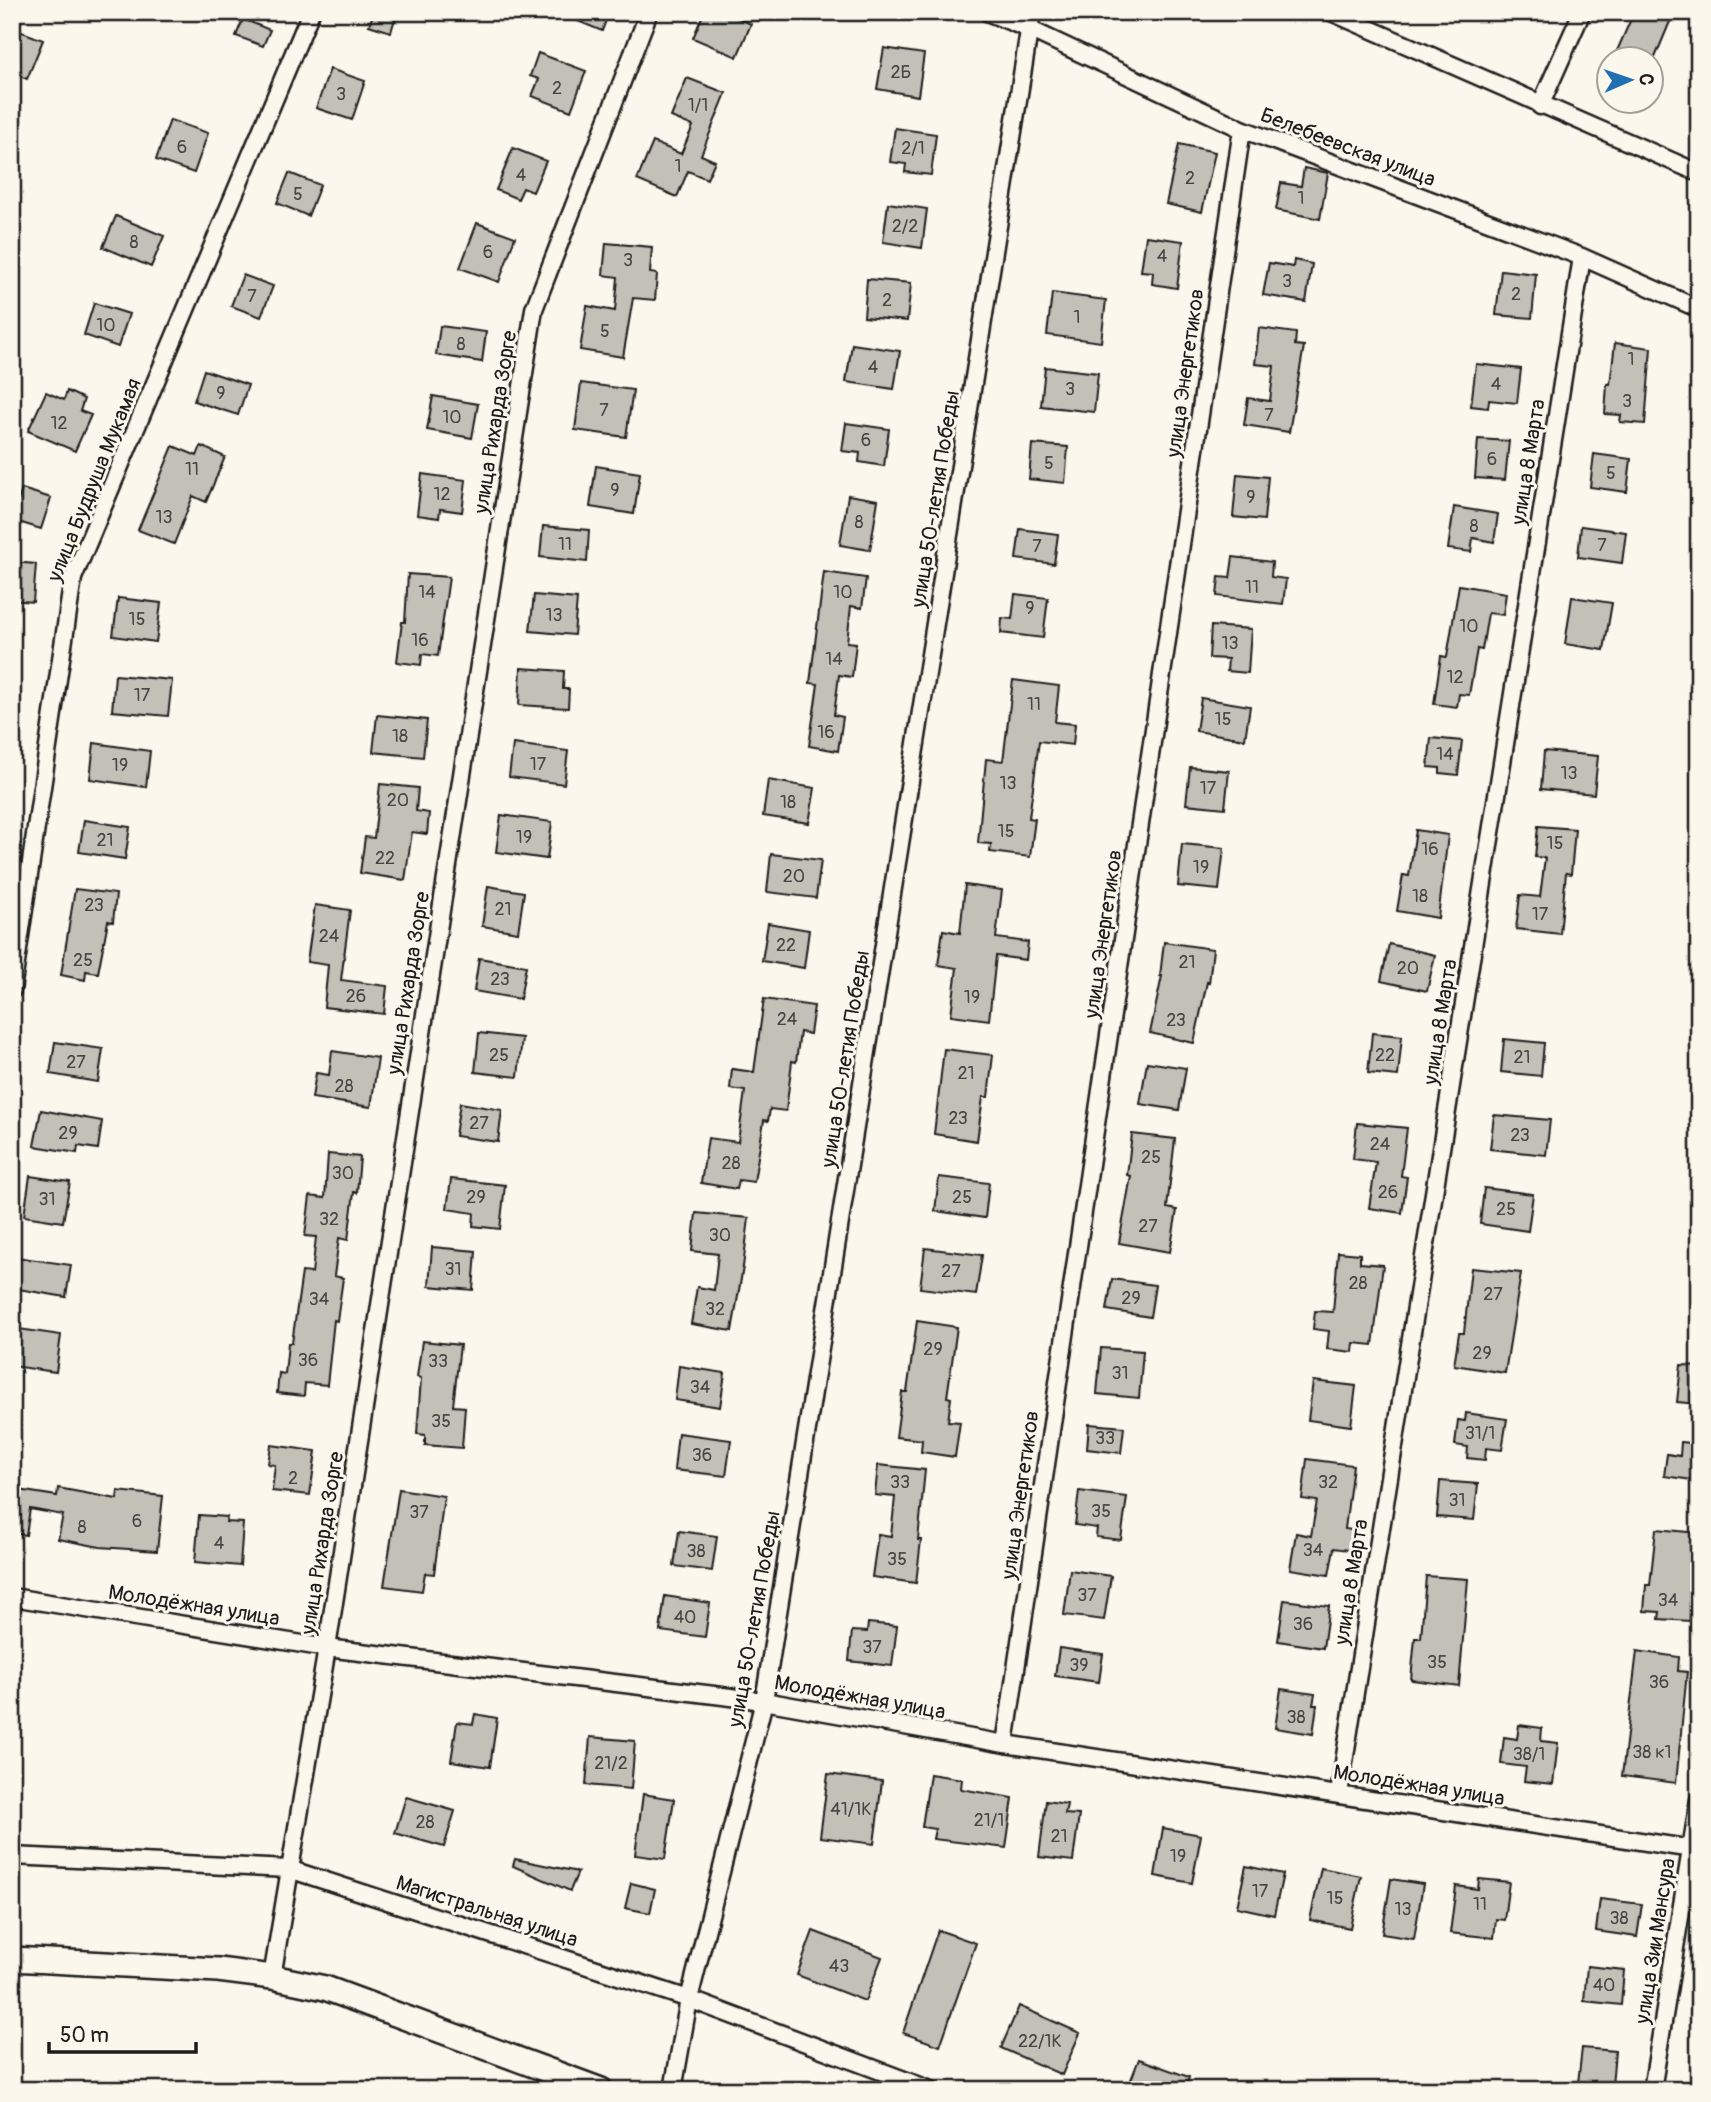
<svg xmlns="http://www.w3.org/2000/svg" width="1711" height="2102" viewBox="0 0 1711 2102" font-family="Pangolin,sans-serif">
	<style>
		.building { fill: #c3c0b8; stroke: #1c1c1c; stroke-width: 2 }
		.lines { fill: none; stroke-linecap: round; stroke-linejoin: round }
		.minor-casing { stroke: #1c1c1c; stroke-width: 21 }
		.secondary-casing { stroke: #1c1c1c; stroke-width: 28 }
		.minor { stroke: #fbf7ec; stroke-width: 16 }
		.secondary { stroke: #fbf7ec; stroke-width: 23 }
		.labels { text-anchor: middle; stroke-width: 6; stroke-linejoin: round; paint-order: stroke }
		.number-label { font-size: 18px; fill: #464543 }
		.street-label { font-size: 21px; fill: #1c1c1c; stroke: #fbf7ec }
	</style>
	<rect width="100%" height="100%" fill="#fbf7ec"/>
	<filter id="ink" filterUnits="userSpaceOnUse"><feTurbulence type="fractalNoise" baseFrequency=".0143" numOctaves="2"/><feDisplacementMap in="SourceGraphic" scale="14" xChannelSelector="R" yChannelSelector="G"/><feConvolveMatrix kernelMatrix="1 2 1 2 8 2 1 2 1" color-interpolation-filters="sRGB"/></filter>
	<g filter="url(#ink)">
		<path class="building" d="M374,12H397L391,32L369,25Z
			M556,12H609L602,31Z
			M704,12H724L751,24L737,57L693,38Z
			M1634,12H1674L1654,60H1613Z
			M243,19L270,30L263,46L236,36Z
			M12,28L43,40L27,79L12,73Z
			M884,48L924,54L918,96L877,89Z
			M538,53L586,71L571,111L532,96L539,79L530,76Z
			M330,69L365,81L352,120L316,108Z
			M687,78L726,93L701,155L715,161L707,179L688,171L677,197L637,180L653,142L681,154L693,126L671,117Z
			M170,120L208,133L194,173L156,160Z
			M895,128L936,134L931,175L905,172L906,164L890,162Z
			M1179,144L1215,152L1202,212L1166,204Z
			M513,148L546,161L533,192L523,188L518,199L496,190Z
			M1304,168L1328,173L1320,219L1276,210L1281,183L1301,186Z
			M289,173L320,185L308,216L277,203Z
			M888,203L927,209L922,248L883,242Z
			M116,216L164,236L151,267L103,247Z
			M477,223L515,237L499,282L460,268Z
			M1146,236L1183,241L1177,288L1152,284L1153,272L1141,271Z
			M606,243L652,247L650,273L657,274L655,300L633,298L623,357L580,350L587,306L615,311L618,277L603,275Z
			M1294,260L1312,264L1306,302L1263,295L1269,263L1293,267Z
			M1501,270L1536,274L1532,318L1496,315Z
			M243,275L273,286L261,317L231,306Z
			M867,279L911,283L907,321L864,317Z
			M1052,293L1106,300L1101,342L1047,335Z
			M94,303L129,314L118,347L84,335Z
			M440,326L486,332L482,362L436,355Z
			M1259,328L1296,333L1295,345L1304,346L1289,432L1244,425L1248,398L1270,401L1274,366L1255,364Z
			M1615,343L1651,348L1645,424L1620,422L1621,415L1605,414L1607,384H1610Z
			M852,344L900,351L894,389L846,382Z
			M1476,364L1521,369L1517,403L1489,400L1488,408L1471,406Z
			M1045,367L1098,373L1094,412L1041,406Z
			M204,370L248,385L238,415L194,401Z
			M581,383L633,390L626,437L575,430Z
			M67,391L84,399L80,411L91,415L75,451L28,431L46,392L64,400Z
			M433,396L478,404L472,438L427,430Z
			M846,423L889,429L884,466L859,462L860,453L842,451Z
			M1478,439L1509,441L1505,480L1475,478Z
			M1032,444L1068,447L1065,483L1029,479Z
			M173,446L197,456L201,446L225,457L206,502L193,496L174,544L138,530Z
			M1594,454L1631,459L1627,492L1590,487Z
			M596,466L640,473L634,514L590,507Z
			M422,474L466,480L462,512L440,509L439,518L417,515Z
			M1237,474L1268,477L1264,520L1233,517Z
			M22,489L51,498L41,529L12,520Z
			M848,495L878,500L870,550L840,545Z
			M1454,507L1498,514L1494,542L1473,538L1471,552L1448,549Z
			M543,526L589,530L587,562L540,557Z
			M1581,526L1626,532L1622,563L1578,557Z
			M1020,529L1058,534L1054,564L1016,559Z
			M1233,557L1272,562L1271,577L1286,579L1283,604L1217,596L1219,577L1230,578Z
			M12,562L36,564L33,602L12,600Z
			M824,572L866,578L862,608L851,606L847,642L856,643L852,677L839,675L834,715L843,717L838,751L809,746L818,684L810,683Z
			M408,574L449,577L438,656L422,654L421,665L397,662L402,622H405Z
			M1459,585L1506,593L1503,615L1488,613L1482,650L1477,649L1469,695L1459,694L1457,707L1434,704L1441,656L1447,657Z
			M1015,594L1048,598L1043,638L1001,633L1002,618L1012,619Z
			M534,595L577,599L574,635L530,631Z
			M1572,597L1612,603L1604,650L1565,644Z
			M118,598L161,603L156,642L113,636Z
			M1211,626L1251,629L1248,673L1227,671L1228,659L1209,658Z
			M521,668L564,671L563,689H569L568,708L519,705Z
			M115,675L172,680L168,716L112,711Z
			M1013,680L1059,686L1055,722L1075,724L1073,745L1039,741L1029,818L1035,819L1030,857L990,852L991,844L978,843L986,759L1003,761Z
			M1201,698L1250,706L1245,739L1196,731Z
			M377,715L427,720L423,757L373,752Z
			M1431,738L1462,741L1458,775L1440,773V768L1428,767Z
			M94,743L150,751L146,787L90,779Z
			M513,744L568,751L564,784L509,777Z
			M1544,751L1598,756L1594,794L1541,789Z
			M1190,767L1229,771L1225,808L1186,804Z
			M768,780L815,788L809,823L763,816Z
			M380,784L418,788L416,811L429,813L427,834L412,832L405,880L360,873L365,837L374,838Z
			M501,815L552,822L547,859L496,852Z
			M84,820L130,827L125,859L79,852Z
			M1538,826L1575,829L1571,874L1566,873L1560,934L1516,929L1520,895L1540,897L1545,858L1535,857Z
			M1416,830L1448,835L1438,918L1397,911L1403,875L1409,876Z
			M1182,844L1224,848L1219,890L1178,886Z
			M771,854L821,860L816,898L767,892Z
			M965,885L1002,890L996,938L1028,942L1026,960L996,956L989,1020L951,1015L957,968L938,965L943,930L960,933Z
			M488,886L524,892L518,932L482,926Z
			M75,889L116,894L113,922L108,921L98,973L86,971L85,980L61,975Z
			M315,905L350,910L341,980L387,986L384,1014L324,1007L328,965L307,962Z
			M768,923L809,930L804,968L762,961Z
			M1164,942L1213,949L1209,983L1207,982L1194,1043L1150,1033L1162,976H1160Z
			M1389,944L1435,955L1427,991L1381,981Z
			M479,958L526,966L520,999L474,991Z
			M764,999L814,1006L810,1034L800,1032L796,1062L792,1061L786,1111L770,1109L768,1121L764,1120L754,1182L739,1180L737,1189L701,1183L708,1138L738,1142L745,1091L730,1089L732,1069L754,1072Z
			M479,1033L522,1038L518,1077L475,1072Z
			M1372,1033L1402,1036L1398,1076L1368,1073Z
			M1504,1039L1544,1043L1541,1076L1501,1072Z
			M55,1042L103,1049L98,1082L50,1074Z
			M944,1049L993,1055L988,1097H983L977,1141L934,1134Z
			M332,1051L378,1058L371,1107L312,1098L316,1073L329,1075Z
			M1147,1062L1186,1068L1179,1110L1140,1104Z
			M460,1103L502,1110L498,1142L455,1136Z
			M41,1110L102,1121L98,1149L78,1146L77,1153L34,1146Z
			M1494,1115L1550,1120L1546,1155L1490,1149Z
			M1357,1123L1407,1128L1401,1176L1407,1177L1402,1213L1369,1208L1376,1162L1353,1159Z
			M1132,1134L1175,1139L1167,1208L1177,1210L1170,1252L1119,1243L1131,1176L1127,1175Z
			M328,1154L360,1157L357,1193L354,1192L348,1240L339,1238L334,1276L343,1278L337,1321L334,1320L327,1385L305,1383L304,1396L277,1393L279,1373L285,1374L288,1343H292L302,1272L312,1273L316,1237L305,1236L310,1196L325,1198Z
			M30,1176L70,1182L63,1222L24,1216Z
			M939,1177L989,1183L985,1218L935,1211Z
			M451,1179L505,1185L500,1229L473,1226L474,1213L447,1209Z
			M1484,1188L1533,1194L1528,1231L1480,1224Z
			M696,1213L749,1218L743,1267L732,1331L691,1324L697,1287L714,1290L718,1254L692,1251Z
			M432,1247L476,1251L473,1290L429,1286Z
			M925,1248L982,1255L976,1295L920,1288Z
			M1338,1252L1360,1254V1263L1383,1265L1373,1345L1354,1343L1353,1352L1327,1349L1329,1331L1313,1329L1315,1311L1333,1312Z
			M16,1257L71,1265L66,1297L12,1288Z
			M1471,1268L1521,1273L1505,1373L1454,1365L1459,1333H1464Z
			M1112,1279L1155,1285L1150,1317L1107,1310Z
			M917,1321L957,1327L947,1397L951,1398L948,1421L960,1422L955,1457L921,1452L922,1440L896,1437L902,1392H907Z
			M12,1328L61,1335L56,1372L12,1366Z
			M422,1341L460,1345L453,1406L465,1407L462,1448L425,1445V1435L417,1434L421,1378L417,1377Z
			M1101,1348L1143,1351L1139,1398L1097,1394Z
			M1681,1365L1699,1366V1404L1677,1402Z
			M679,1366L725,1373L720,1407L675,1400Z
			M1313,1381L1356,1386L1351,1426L1308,1420Z
			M1466,1413L1507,1419L1502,1450L1486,1448L1485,1460L1467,1458L1468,1447L1455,1445L1458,1420L1465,1421Z
			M1089,1424L1124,1427L1121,1453L1087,1449Z
			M678,1433L731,1440L726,1476L674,1470Z
			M1681,1442L1699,1444V1481L1664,1476L1667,1454L1680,1456Z
			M271,1445L316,1451L310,1495L272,1491L275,1465L268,1464Z
			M1307,1459L1353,1465L1345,1529L1359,1531L1356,1551L1334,1548L1329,1575L1290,1569L1296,1533L1311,1536L1317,1501L1302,1499Z
			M878,1465L925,1470L918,1540H921L916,1583L872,1577L878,1534L891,1536L895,1497L875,1495Z
			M1440,1481L1478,1484L1474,1520L1437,1517Z
			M58,1488L117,1499L118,1491L163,1496L157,1551L100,1547L58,1539L63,1515L30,1509L26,1535L12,1533V1489L57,1496Z
			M399,1489L444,1496L434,1574L425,1573L422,1591L384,1586Z
			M1079,1491L1127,1497L1121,1540L1096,1537L1097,1528L1075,1525Z
			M199,1515L227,1517L226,1522L243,1523L240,1566L195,1562Z
			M1656,1529L1699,1533V1567L1694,1566L1690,1621L1659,1619L1660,1612L1644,1611L1646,1585H1650Z
			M679,1531L717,1536L712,1571L674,1566Z
			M1070,1570L1111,1576L1104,1620L1064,1615Z
			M1426,1576L1468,1579L1459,1686L1411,1680L1415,1638H1421Z
			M665,1596L710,1603L705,1637L660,1631Z
			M1284,1600L1329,1606L1323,1648L1278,1641Z
			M868,1623L897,1626L892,1666L849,1661L852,1631L867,1632Z
			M1059,1648L1103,1654L1099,1682L1055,1676Z
			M1637,1651L1679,1657L1678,1671L1687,1672L1676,1783L1622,1776Z
			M1281,1689L1315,1694L1313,1705H1317L1313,1734L1275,1728Z
			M475,1714L497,1718L490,1767L451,1761L457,1722L473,1724Z
			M1519,1725L1542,1728L1541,1741L1558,1743L1553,1784L1524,1781L1526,1767L1501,1764L1504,1737L1517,1739Z
			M590,1737L635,1741L631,1789L586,1785Z
			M828,1774L882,1781L874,1844L820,1837Z
			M930,1774L962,1779L961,1789L1013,1798L1006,1848L933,1839L935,1829L922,1827Z
			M643,1794L674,1799L665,1859L635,1855Z
			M406,1797L455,1811L444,1847L395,1833Z
			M1046,1801L1067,1804L1065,1814L1079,1815L1073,1861L1039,1857Z
			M1163,1828L1201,1835L1192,1883L1155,1876Z
			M515,1859L578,1872L570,1891L513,1866Z
			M1246,1866L1283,1874L1274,1915L1237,1907Z
			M1321,1868L1361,1876L1350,1928L1310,1920Z
			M1391,1879L1423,1884L1414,1939L1382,1934Z
			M1479,1879L1509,1882L1504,1920L1496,1919L1494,1938L1450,1933L1456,1886L1478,1889Z
			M631,1883L655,1889L650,1913L625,1908Z
			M1600,1899L1642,1904L1637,1937L1596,1931Z
			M938,1930L976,1943L940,2046L903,2033Z
			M813,1931L882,1957L865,2001L797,1975Z
			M1587,1966L1624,1970L1621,2005L1584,2001Z
			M1019,2006L1080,2033L1062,2075L1001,2048Z
			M1582,2048L1615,2051L1612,2086L1578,2083Z
			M1139,2059L1189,2077L1185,2090H1127Z"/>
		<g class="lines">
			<defs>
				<path id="minor" d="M987,12L1031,30L1242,129L1582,257L1699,309
					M1331,12L1699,173
					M1540,106L1582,12
					M12,990L73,578L311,12
					M12,1597L327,1648L764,1701L1005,1744L1699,1850
					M1005,1744L1242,129
					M1339,1794L1582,257
					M12,1856L289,1869L689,1999L931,2090
					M272,1977L327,1648L534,309L649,12
					M673,2090L689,1999L764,1701L1032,12
					M1652,2090L1699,1800"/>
				<path id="secondary" d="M12,1959L218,1970L272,1977L325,1988L601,2090"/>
			</defs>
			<use href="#minor" class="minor-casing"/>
			<use href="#secondary" class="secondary-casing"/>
			<use href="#minor" class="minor"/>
			<use href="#secondary" class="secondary"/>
		</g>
	</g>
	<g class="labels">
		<g class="number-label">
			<text x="901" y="78">2Б</text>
			<text x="557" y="94">2</text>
			<text x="341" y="100">3</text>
			<text x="698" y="111">1/1</text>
			<text x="182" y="153">6</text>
			<text x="913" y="154">2/1</text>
			<text x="678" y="172">1</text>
			<text x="521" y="181">4</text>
			<text x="1190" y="184">2</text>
			<text x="298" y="200">5</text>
			<text x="1301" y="204">1</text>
			<text x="905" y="232">2/2</text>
			<text x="134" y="248">8</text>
			<text x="488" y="258">6</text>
			<text x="1162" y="262">4</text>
			<text x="628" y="266">3</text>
			<text x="1287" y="287">3</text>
			<text x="1516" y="300">2</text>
			<text x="252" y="302">7</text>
			<text x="887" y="306">2</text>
			<text x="1077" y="323">1</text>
			<text x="106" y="331">10</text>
			<text x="605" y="337">5</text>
			<text x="461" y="350">8</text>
			<text x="1631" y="365">1</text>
			<text x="873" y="373">4</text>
			<text x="1496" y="390">4</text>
			<text x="1070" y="395">3</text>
			<text x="221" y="399">9</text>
			<text x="1627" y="407">3</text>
			<text x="604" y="416">7</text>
			<text x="1269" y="421">7</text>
			<text x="452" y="423">10</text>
			<text x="59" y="429">12</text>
			<text x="866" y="446">6</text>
			<text x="1492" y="465">6</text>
			<text x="1049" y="469">5</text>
			<text x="192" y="475">11</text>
			<text x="1611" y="479">5</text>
			<text x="615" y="496">9</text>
			<text x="442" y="500">12</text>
			<text x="1251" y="503">9</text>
			<text x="164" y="523">13</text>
			<text x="859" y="528">8</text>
			<text x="1474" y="532">8</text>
			<text x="565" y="550">11</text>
			<text x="1602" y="551">7</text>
			<text x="1037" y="552">7</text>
			<text x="1252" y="593">11</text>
			<text x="427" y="598">14</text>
			<text x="843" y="598">10</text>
			<text x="1030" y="614">9</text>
			<text x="554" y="621">13</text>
			<text x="137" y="625">15</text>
			<text x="1469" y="632">10</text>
			<text x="420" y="646">16</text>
			<text x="1230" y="649">13</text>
			<text x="834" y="665">14</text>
			<text x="1455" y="683">12</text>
			<text x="142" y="701">17</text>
			<text x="1034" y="710">11</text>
			<text x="1223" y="725">15</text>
			<text x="826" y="738">16</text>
			<text x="400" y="742">18</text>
			<text x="1445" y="760">14</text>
			<text x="538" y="770">17</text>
			<text x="120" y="771">19</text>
			<text x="1569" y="779">13</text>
			<text x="1008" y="789">13</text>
			<text x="1208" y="794">17</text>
			<text x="398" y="806">20</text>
			<text x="788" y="808">18</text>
			<text x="1006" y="837">15</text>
			<text x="524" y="843">19</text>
			<text x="105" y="846">21</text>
			<text x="1555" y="849">15</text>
			<text x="1430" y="855">16</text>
			<text x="385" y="864">22</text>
			<text x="1201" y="873">19</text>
			<text x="794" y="882">20</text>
			<text x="1420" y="902">18</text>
			<text x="94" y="911">23</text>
			<text x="503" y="915">21</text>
			<text x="1540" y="920">17</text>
			<text x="329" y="942">24</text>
			<text x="786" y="951">22</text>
			<text x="83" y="966">25</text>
			<text x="1187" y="968">21</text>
			<text x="1408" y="974">20</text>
			<text x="500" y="985">23</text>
			<text x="356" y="1002">26</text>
			<text x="972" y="1003">19</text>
			<text x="787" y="1025">24</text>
			<text x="1176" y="1026">23</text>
			<text x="499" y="1061">25</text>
			<text x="1385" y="1061">22</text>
			<text x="1522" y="1063">21</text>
			<text x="76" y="1068">27</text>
			<text x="966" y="1079">21</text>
			<text x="344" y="1092">28</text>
			<text x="958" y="1124">23</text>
			<text x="479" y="1129">27</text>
			<text x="68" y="1139">29</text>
			<text x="1520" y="1141">23</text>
			<text x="1380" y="1150">24</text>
			<text x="1151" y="1163">25</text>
			<text x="731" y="1169">28</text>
			<text x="343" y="1179">30</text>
			<text x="1388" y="1198">26</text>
			<text x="476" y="1203">29</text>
			<text x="962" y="1203">25</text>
			<text x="47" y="1205">31</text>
			<text x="1506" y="1215">25</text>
			<text x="329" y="1225">32</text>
			<text x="1148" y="1232">27</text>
			<text x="720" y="1241">30</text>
			<text x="453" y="1275">31</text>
			<text x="951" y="1277">27</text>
			<text x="1358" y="1289">28</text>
			<text x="1493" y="1300">27</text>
			<text x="1131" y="1304">29</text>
			<text x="319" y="1305">34</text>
			<text x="715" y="1315">32</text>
			<text x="933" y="1355">29</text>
			<text x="1482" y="1359">29</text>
			<text x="308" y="1366">36</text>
			<text x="438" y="1367">33</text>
			<text x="1120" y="1379">31</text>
			<text x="700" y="1393">34</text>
			<text x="441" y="1427">35</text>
			<text x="1480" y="1439">31/1</text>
			<text x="1105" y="1444">33</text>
			<text x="702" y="1461">36</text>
			<text x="293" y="1484">2</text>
			<text x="900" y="1488">33</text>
			<text x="1328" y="1488">32</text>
			<text x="1457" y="1506">31</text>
			<text x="1101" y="1517">35</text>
			<text x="419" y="1518">37</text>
			<text x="137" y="1527">6</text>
			<text x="82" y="1533">8</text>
			<text x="219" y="1549">4</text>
			<text x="1313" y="1556">34</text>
			<text x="696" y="1557">38</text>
			<text x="897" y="1565">35</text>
			<text x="1087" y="1601">37</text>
			<text x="1668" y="1606">34</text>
			<text x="685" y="1623">40</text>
			<text x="1303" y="1630">36</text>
			<text x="872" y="1653">37</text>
			<text x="1437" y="1668">35</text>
			<text x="1079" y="1671">39</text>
			<text x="1659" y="1688">36</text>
			<text x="1296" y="1723">38</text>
			<text x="1652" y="1758">38 к1</text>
			<text x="1529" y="1760">38/1</text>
			<text x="611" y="1769">21/2</text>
			<text x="851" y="1815">41/1К</text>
			<text x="989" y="1826">21/1</text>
			<text x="425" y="1828">28</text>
			<text x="1059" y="1842">21</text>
			<text x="1178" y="1862">19</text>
			<text x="1260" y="1897">17</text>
			<text x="1335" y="1904">15</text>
			<text x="1480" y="1910">11</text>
			<text x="1403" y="1915">13</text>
			<text x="1619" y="1924">38</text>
			<text x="839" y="1972">43</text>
			<text x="1604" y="1991">40</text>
			<text x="1040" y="2047">22/1К</text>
		</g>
		<g class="street-label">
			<text transform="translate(1348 147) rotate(21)" y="7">Белебеевская улица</text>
			<text transform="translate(1185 373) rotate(-82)" y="7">улица Энергетиков</text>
			<text transform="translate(495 422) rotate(-81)" y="7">улица Рихарда Зорге</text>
			<text transform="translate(1528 462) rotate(-81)" y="7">улица 8 Марта</text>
			<text transform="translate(94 480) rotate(-68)" y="7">улица Будруша Мукамая</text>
			<text transform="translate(935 499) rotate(-81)" y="7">улица 50-летия Победы</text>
			<text transform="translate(1103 934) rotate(-82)" y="7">улица Энергетиков</text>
			<text transform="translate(408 983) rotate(-81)" y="7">улица Рихарда Зорге</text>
			<text transform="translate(1440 1022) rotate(-81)" y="7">улица 8 Марта</text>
			<text transform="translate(845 1059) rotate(-81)" y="7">улица 50-летия Победы</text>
			<text transform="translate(1020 1495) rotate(-82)" y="7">улица Энергетиков</text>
			<text transform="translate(322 1543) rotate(-81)" y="7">улица Рихарда Зорге</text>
			<text transform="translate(1351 1582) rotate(-81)" y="7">улица 8 Марта</text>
			<text transform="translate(194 1605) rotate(9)" y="7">Молодёжная улица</text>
			<text transform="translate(754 1619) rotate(-80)" y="7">улица 50-летия Победы</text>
			<text transform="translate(860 1697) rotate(10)" y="7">Молодёжная улица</text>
			<text transform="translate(1419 1785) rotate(9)" y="7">Молодёжная улица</text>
			<text transform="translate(487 1911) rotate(18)" y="7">Магистральная улица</text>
			<text transform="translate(1655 1941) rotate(-81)" y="7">улица Зии Мансура</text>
		</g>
	</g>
	<rect width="1711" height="2102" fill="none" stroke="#fbf7ec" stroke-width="42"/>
	<rect x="21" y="21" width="1669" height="2060" fill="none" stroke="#1c1c1c" stroke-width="2.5" filter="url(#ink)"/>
	<g transform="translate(1630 80) rotate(88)"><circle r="33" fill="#fbf7ec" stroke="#a29f99" stroke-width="2"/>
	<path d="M0-5L12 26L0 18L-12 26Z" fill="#1f6fb2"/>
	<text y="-10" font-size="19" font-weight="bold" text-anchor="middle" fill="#1c1c1c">С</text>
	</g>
	<path d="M49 2042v10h147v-10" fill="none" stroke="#1c1c1c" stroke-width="3.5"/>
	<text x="60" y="2042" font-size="21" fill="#1c1c1c" stroke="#fbf7ec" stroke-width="5" paint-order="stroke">50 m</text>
</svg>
